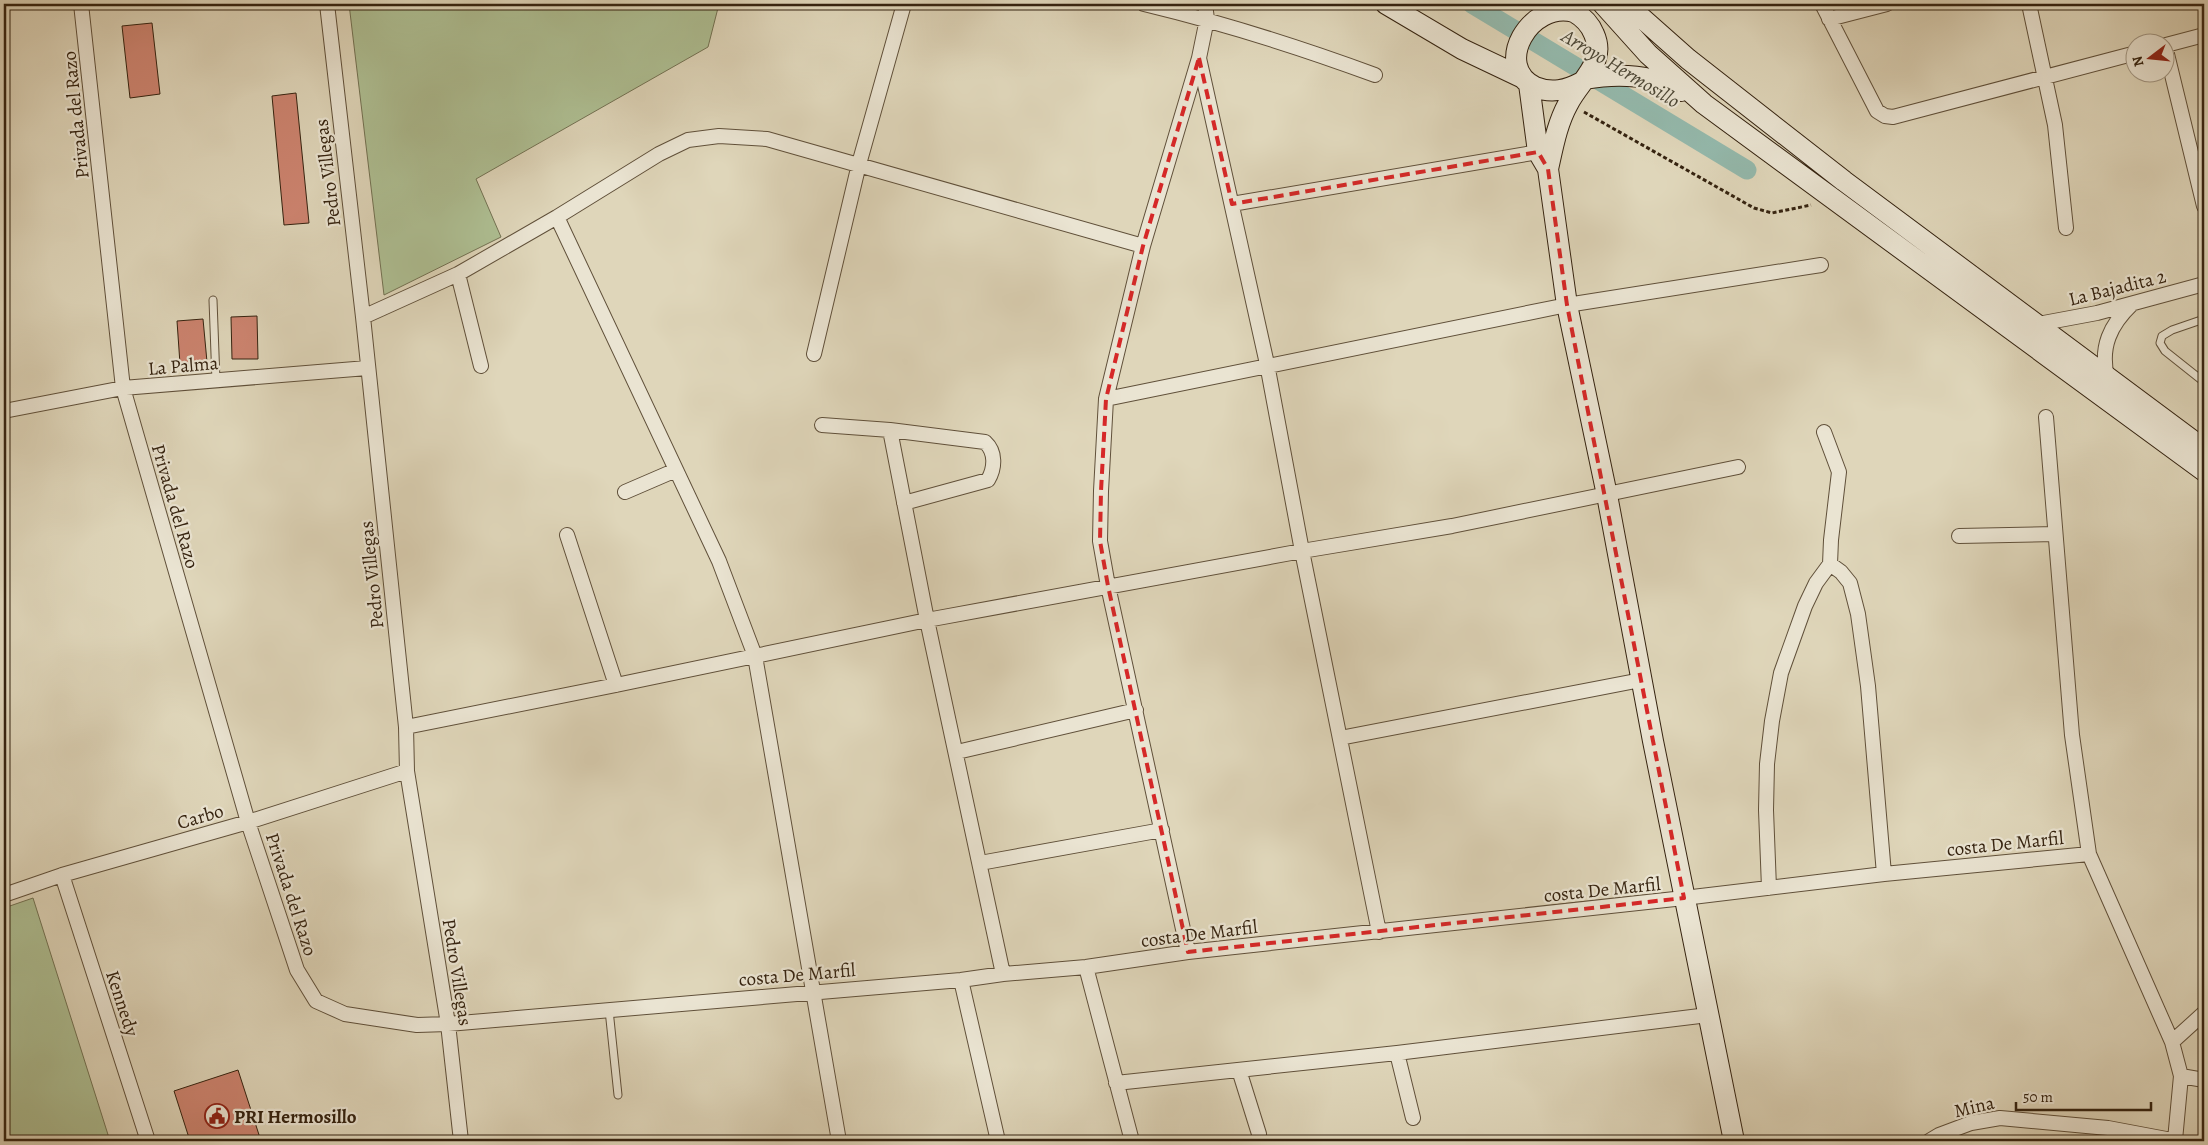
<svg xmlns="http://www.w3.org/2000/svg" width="2208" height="1145" viewBox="0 0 2208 1145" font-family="Alegreya,serif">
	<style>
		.green { fill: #aebf93; stroke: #727152 }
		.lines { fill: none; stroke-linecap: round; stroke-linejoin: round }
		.canal { stroke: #94b9ac; stroke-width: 19 }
		.building { fill: #cd8470; stroke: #352310 }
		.lane-casing { stroke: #60503a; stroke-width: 9 }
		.street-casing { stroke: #60503a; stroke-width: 16 }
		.secondary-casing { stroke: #352310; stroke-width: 22 }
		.path { stroke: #352310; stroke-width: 3; stroke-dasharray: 4 2.5; stroke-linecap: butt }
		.lane { stroke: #eae4d2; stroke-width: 7 }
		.street { stroke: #eae4d2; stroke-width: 14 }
		.secondary { stroke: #eae4d2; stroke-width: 20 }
		.marked { fill: none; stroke: #d62828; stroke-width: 4; stroke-dasharray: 10 6; stroke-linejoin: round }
		.labels { text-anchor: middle; stroke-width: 4.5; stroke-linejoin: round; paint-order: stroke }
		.street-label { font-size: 19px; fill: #352310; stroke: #eae4d2 }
		.poi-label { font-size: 19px; font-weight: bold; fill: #352310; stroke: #eae4d2; text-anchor: start }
		.water-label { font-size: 20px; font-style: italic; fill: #4d4837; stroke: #eae4d2 }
	</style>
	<rect width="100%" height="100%" fill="#dfd6ba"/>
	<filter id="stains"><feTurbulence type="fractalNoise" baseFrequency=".004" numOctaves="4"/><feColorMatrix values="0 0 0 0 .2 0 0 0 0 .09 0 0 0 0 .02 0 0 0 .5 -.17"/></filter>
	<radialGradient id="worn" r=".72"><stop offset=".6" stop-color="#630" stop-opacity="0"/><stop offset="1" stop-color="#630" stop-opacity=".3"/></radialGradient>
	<path class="green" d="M349,4H719L708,47L476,179L501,237L384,295Z
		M33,898L110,1141H4V908Z"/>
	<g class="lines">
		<path class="canal" d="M1472,4L1747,170"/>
	</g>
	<path class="building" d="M152,23L160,94L130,98L122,26Z
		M296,93L309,223L284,225L272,96Z
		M257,316L258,359H232L231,317Z
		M203,319L207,362L180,364L177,321Z
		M238,1070L261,1141H190L174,1091Z"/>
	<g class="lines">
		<defs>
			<path id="lane" d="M213,300L216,381
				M2204,319L2172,330L2162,336L2160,343L2165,351L2204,382
				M609,1010L618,1095"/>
			<path id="street" d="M81,4L123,388L248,822L297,970L316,1001L345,1014L417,1025L448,1024L961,980L1003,974L1086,967L1188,952L1684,898L1884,874L2089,854
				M327,4L363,317L406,727L407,771L448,1024L461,1141
				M1144,4C1223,23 1299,47 1375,75
				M1205,4L1207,19L1199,58L1267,364L1302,551L1379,932
				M1822,4L1877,111L1885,116L1893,117L2136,53
				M2029,4L2055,125L2066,228
				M1829,19L1887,4
				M2166,45L2204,35
				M2166,50L2204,206
				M1232,204L1538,152
				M557,217L719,561L755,656L839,1141
				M458,274L481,366
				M363,317L458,274L557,217L659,154L688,140L719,136L767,139L1143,246
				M2038,324L2097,313L2204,284
				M814,354L859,164L904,4
				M2107,377C2100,347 2110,325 2132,304
				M1106,399L1567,305L1821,265
				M4,411L123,388L367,368
				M2046,417L2072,735L2089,854L2172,1042L2181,1076L2175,1140
				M822,425L890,430L985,442C996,452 995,468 988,480L904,503
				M890,430L927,620L1003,974
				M625,492L676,470
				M567,535L616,685
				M1959,536L2055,534
				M1830,564L1841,572L1850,583L1858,614L1868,686L1884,874
				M406,727L616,685L927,620L1302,551L1452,526L1738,467
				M1340,738L1641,680
				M957,752L1136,710
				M980,863L1162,830
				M62,875L148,1141
				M1769,888L1766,810L1767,764L1772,721L1781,673L1805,606L1816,583L1830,564L1831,540L1839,472L1824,432
				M4,895L62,875L248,822L407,771
				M1188,952L1108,586L1100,541L1101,491L1106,399L1143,246L1199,58
				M1086,967L1132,1141
				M961,980L998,1141
				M2172,1042L2204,1013
				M1397,1053L1413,1118
				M1239,1070L1259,1134
				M2181,1076L2204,1080
				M1116,1083L1397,1053L1708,1015
				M1929,1141L1939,1135L1971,1123L2000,1118L2108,1128L2177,1141"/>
			<path id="secondary" d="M1386,4L1462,49L1523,78
				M1603,4L1648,54L1704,104L2204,471
				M1626,4L1688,59L1844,181L2204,449
				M1585,79C1618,73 1651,74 1681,91
				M1529,84L1538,152L1548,169L1567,305L1607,495L1653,741L1734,1141
				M1548,169C1553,147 1557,124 1568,104C1580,80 1607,63 1594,34C1590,24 1583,17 1574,12C1530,0 1492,66 1535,87C1552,94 1567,90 1582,82"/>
		</defs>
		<use href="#lane" class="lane-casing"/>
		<use href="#street" class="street-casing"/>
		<use href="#secondary" class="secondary-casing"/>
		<path class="path" d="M1584,112L1754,208L1772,213L1811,205"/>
		<use href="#lane" class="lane"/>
		<use href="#street" class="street"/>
		<use href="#secondary" class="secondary"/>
	</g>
	<path class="marked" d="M1199,58L1232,204L1538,152L1548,169L1567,305L1684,898L1188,952L1108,586L1100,541L1101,491L1106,399L1143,246Z"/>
	<defs>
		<symbol id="civic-ring" viewBox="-11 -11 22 22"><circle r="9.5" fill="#eae4d2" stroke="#8f2418" stroke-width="1.5"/><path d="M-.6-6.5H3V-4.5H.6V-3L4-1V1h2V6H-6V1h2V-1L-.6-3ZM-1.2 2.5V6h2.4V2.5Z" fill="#8f2418"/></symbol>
	</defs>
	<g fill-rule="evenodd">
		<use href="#civic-ring" x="203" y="1102" width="28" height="28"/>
	</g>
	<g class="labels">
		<g class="street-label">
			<text transform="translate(75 115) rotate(-96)" y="7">Privada del Razo</text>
			<text transform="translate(327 173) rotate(-97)" y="7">Pedro Villegas</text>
			<text transform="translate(2117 287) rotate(-14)" y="7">La Bajadita 2</text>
			<text transform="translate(183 365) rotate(-5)" y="7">La Palma</text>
			<text transform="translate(176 506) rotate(74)" y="7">Privada del Razo</text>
			<text transform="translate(371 575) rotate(-96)" y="7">Pedro Villegas</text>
			<text transform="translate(200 816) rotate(-16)" y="7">Carbo</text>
			<text transform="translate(2005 843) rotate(-6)" y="7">costa De Marfil</text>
			<text transform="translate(1602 889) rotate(-6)" y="7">costa De Marfil</text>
			<text transform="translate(292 894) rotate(72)" y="7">Privada del Razo</text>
			<text transform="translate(1199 933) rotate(-7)" y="7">costa De Marfil</text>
			<text transform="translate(458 972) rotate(81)" y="7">Pedro Villegas</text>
			<text transform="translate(797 974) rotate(-5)" y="7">costa De Marfil</text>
			<text transform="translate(123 1003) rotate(72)" y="7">Kennedy</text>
			<text transform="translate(1974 1106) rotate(-13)" y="7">Mina</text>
		</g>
		<g class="poi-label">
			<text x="234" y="1123">PRI Hermosillo</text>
		</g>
		<g class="water-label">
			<text transform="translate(1621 68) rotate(31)" y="7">Arroyo Hermosillo</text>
		</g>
	</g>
	<rect width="2208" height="1145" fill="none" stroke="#dfd6ba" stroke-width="20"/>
	<rect x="5" y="5" width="2198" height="1135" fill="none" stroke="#352310" stroke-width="2.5"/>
	<rect x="10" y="10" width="2188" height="1125" fill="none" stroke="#352310"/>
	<g transform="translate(2150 58) rotate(254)"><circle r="24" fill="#eae4d2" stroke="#a29784"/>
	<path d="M0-4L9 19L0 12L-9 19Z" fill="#8f2418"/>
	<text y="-8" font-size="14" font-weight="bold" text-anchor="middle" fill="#352310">N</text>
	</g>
	<path d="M2016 1102v8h135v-8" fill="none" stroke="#352310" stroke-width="2.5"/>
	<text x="2023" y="1102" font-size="15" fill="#352310" stroke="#eae4d2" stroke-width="4" paint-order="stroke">50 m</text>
	<rect width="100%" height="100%" filter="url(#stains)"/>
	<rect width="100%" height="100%" fill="url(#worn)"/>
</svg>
